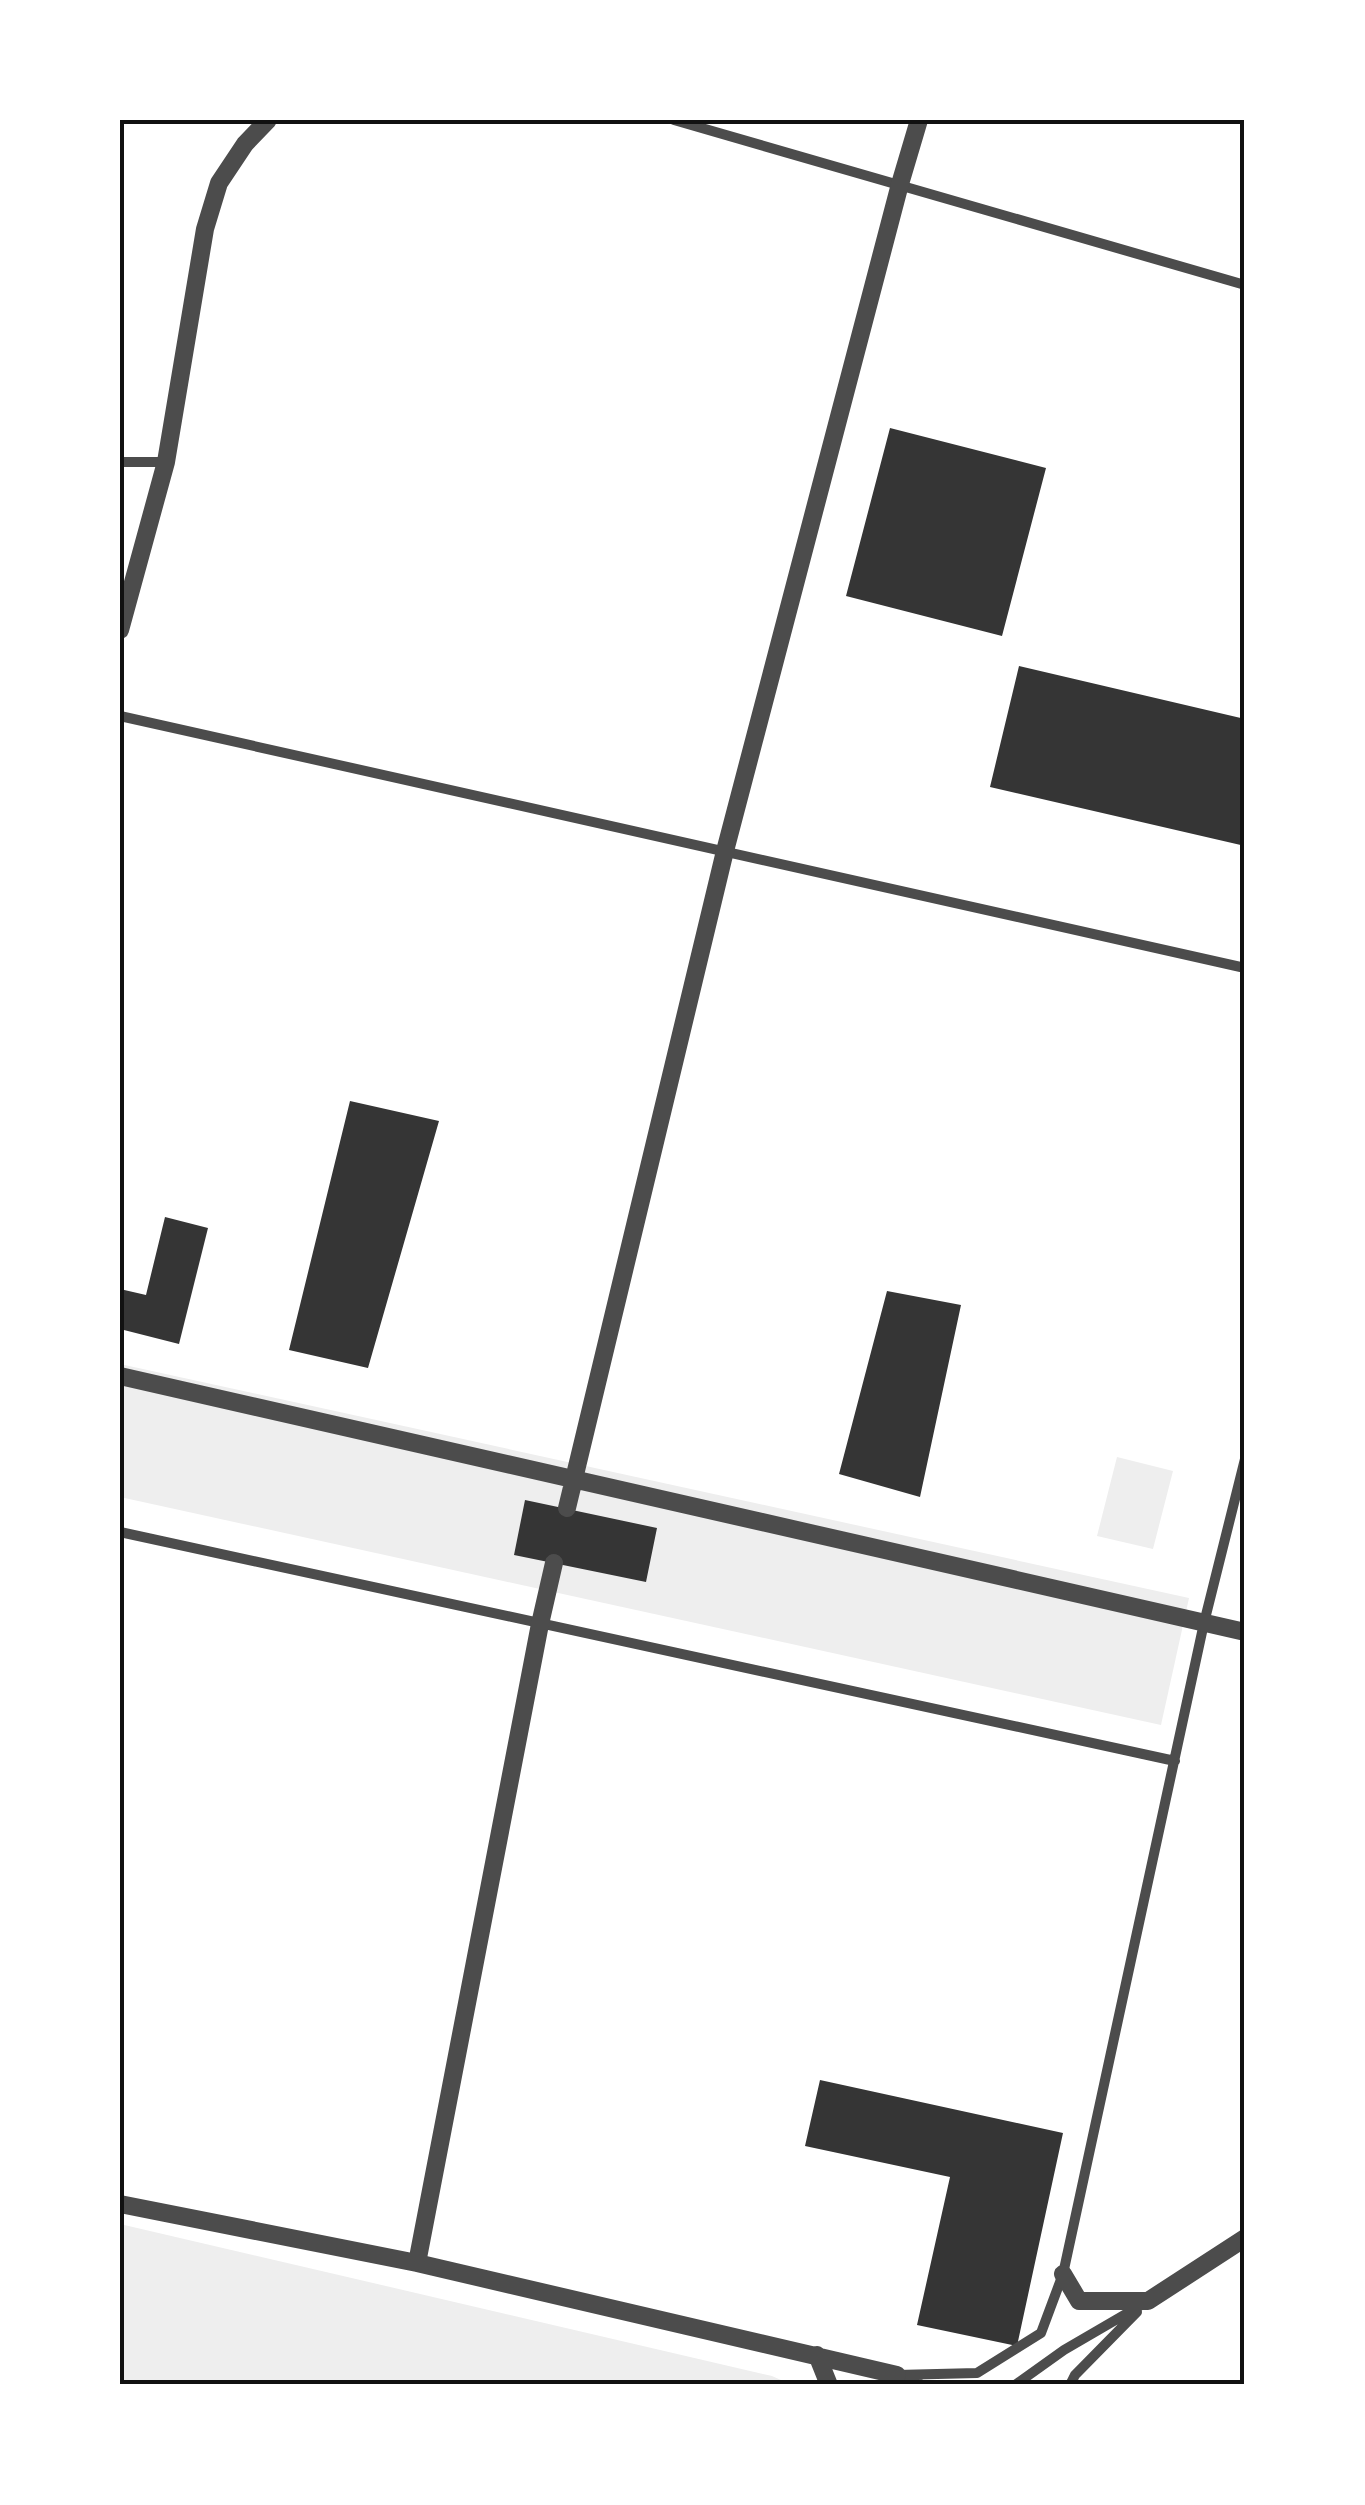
<svg xmlns="http://www.w3.org/2000/svg" width="1365" height="2505" viewBox="0 0 1365 2505" font-family="'DejaVu Sans',sans-serif">
	<style>
		.green { fill: #eee }
		.building { fill: #353535 }
		.lines { fill: none; stroke-linecap: round; stroke-linejoin: round }
		.minor { stroke: #4c4c4c; stroke-width: 10 }
		.tertiary { stroke: #4c4c4c; stroke-width: 18 }
		.neatline { fill: none; stroke: #111; stroke-width: 4 }
	</style>
	<rect width="100%" height="100%" fill="#fff"/>
	<path class="green" d="M120,1364L1189,1598L1161,1725L120,1497Z
		M1117,1457L1173,1471L1153,1549L1097,1536Z
		M120,2224L772,2376L792,2385H120Z"/>
	<path class="building" d="M890,428L1046,468L1002,636L846,596Z
		M1019,666L1245,719V846L990,787Z
		M350,1101L439,1121L368,1368L289,1350Z
		M165,1217L208,1228L179,1344L120,1329V1289L146,1295Z
		M887,1291L961,1305L920,1497L839,1474Z
		M525,1500L657,1528L646,1582L514,1555Z
		M820,2080L1063,2133L1017,2346L917,2325L950,2177L805,2146Z"/>
	<g class="lines">
		<path class="minor" d="M674,120L1245,285
			M120,462H166
			M120,716L1245,968
			M120,1532L1175,1761
			M897,2375L977,2373L1041,2333L1063,2274L1204,1623L1245,1459
			M902,2377L922,2385
			M1015,2385L1064,2350L1143,2304
			M1070,2385L1075,2375L1137,2312"/>
		<path class="tertiary" d="M120,630L166,462L205,229L219,183L245,144L268,120
			M120,1376L1245,1632
			M567,1508L725,851L900,184L919,120
			M120,2204L417,2263L897,2375
			M417,2263L540,1624L554,1563
			M1063,2274L1079,2301H1148L1245,2238
			M817,2355L829,2385"/>
	</g>
	<rect width="1365" height="2505" fill="none" stroke="#ffffff" stroke-width="245"/>
	<rect x="122" y="122" width="1120" height="2260" class="neatline"/>
</svg>
